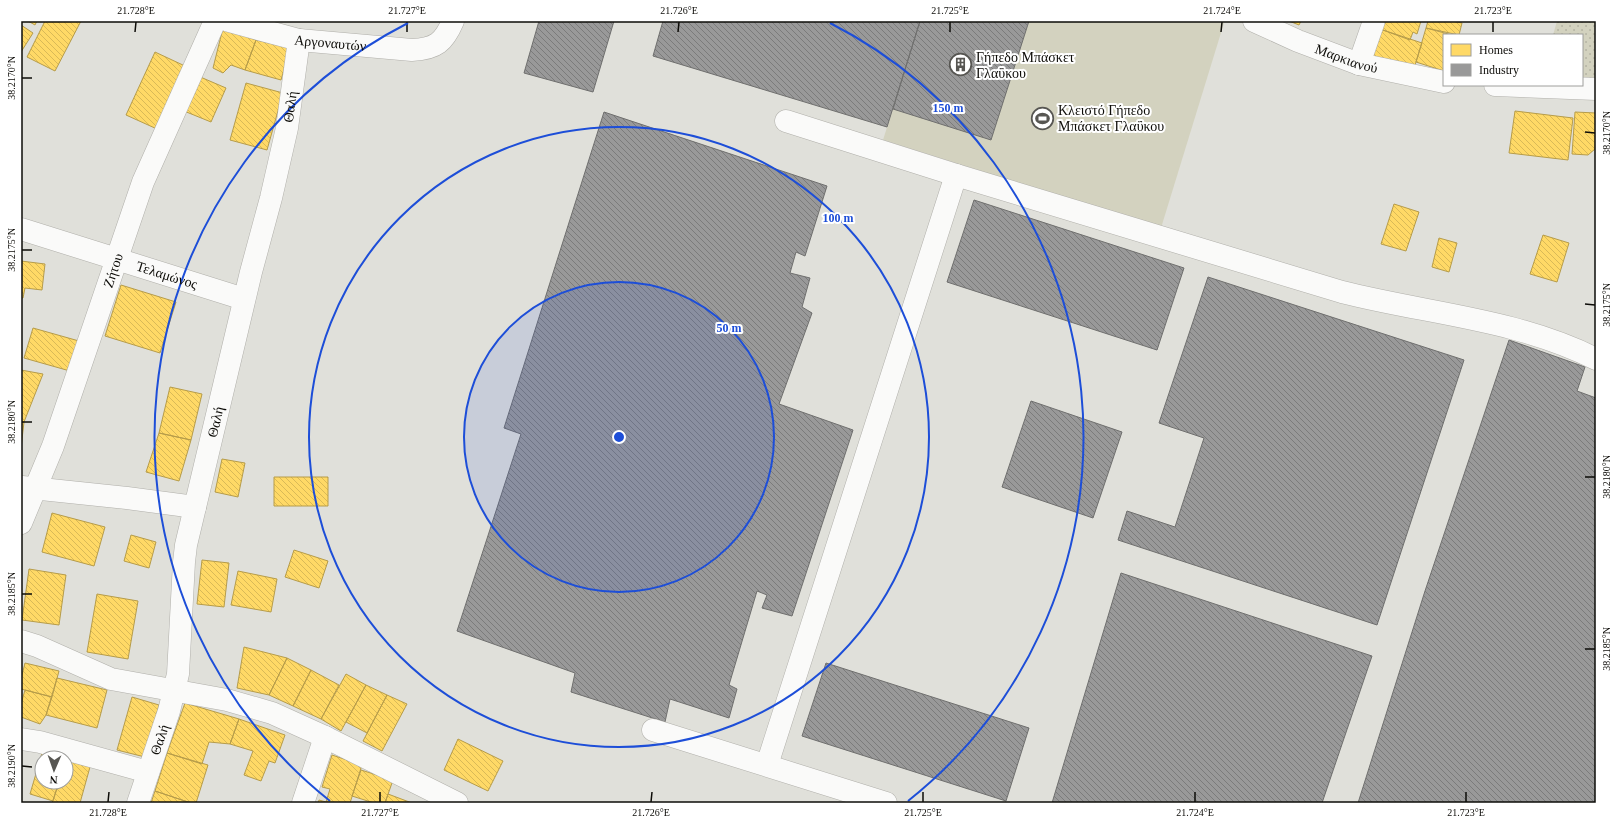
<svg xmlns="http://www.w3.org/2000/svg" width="1617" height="824" viewBox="0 0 1617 824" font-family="Georgia,serif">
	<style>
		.park { fill: url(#park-dots) }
		.garden { fill: #d3d2bf }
		.homes { fill: url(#homes-back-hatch); stroke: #b69c4a }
		.industry { fill: url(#industry-back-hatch); stroke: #6f6f6e }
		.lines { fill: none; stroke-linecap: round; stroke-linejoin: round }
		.minor-casing { stroke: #b0afaa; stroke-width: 23 }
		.minor { stroke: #fafaf9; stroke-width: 22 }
		.ticks { fill: none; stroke: #0d0c08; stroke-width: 1.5 }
		.ring { fill: none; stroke: #1d4ed8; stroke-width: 2 }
		.labels { text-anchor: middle; stroke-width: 4; stroke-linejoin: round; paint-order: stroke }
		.street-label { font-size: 14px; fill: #0d0c08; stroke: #fff }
		.poi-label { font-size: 14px; fill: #0d0c08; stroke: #fff; text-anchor: start }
		.centre { fill: #1d4ed8; stroke: #fff; stroke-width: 2 }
		.ring-label { font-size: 12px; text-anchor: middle; font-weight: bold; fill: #1d4ed8; stroke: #fff; stroke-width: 4; stroke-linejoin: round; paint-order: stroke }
		.neatline { fill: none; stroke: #0d0c08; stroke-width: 1.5 }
		.ticks-label { font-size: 10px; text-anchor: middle; fill: #0d0c08 }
	</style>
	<defs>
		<pattern id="park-dots" width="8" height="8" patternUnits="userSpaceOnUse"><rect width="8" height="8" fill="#d3d2bf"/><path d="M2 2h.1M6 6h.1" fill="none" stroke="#b4b3a3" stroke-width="1.8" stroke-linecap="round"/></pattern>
		<pattern id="homes-back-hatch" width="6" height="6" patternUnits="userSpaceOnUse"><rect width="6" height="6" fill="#ffd966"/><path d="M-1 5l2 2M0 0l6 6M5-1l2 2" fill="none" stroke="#d9b957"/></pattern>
		<pattern id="industry-back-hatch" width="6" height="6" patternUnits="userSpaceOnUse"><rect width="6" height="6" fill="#999"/><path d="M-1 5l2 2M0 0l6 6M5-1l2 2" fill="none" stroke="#7b7b7b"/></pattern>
	</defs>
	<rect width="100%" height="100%" fill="#e0e0da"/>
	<path class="park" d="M1557,21H1596V78H1582V35H1553Z"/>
	<path class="garden" d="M920,21H1216L1224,23L1161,228L883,140Z"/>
	<path class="homes" d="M28,21H37L35,25Z
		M45,21H81L55,71L27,57Z
		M1289,21H1301L1299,25Z
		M1383,21H1421L1417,34L1413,32L1410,40L1380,29Z
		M1428,21H1451L1462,23L1459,35L1426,28Z
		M21,25L33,33L21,52Z
		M223,28L256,40L245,70L231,65L223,73L213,68Z
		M1426,28L1452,35H1444V71L1416,62Z
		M1380,29L1422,43L1415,65L1371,56Z
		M256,40L290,48L281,80L245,70Z
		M155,52L185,66L157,129L126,115Z
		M198,76L226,88L211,122L184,111Z
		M246,83L283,93L267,150L230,140Z
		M1515,111L1573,118L1568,160L1509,153Z
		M1575,112L1596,113L1595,149L1588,155L1572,154Z
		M1394,204L1419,212L1406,251L1381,244Z
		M1543,235L1569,243L1557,282L1530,274Z
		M1439,238L1457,243L1449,272L1432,267Z
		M21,261L45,264L42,290L25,288L23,298H21Z
		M121,285L176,302L160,353L105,336Z
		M33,328L79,341L70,371L24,358Z
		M21,370L43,374L24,422H21Z
		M170,387L202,394L191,440L159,433Z
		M21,422H24L21,448Z
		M159,433L191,440L179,481L146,472Z
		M222,459L245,463L238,497L215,492Z
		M274,477H328V506H274Z
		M52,513L105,527L94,566L42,552Z
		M131,535L156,542L149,568L124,561Z
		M294,550L328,561L319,588L285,577Z
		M202,560L229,563L224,607L197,604Z
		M29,569L66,575L59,625L22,620Z
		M238,571L277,579L271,612L231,605Z
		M97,594L138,601L128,659L87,652Z
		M244,647L287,658L269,695L237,688Z
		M287,658L311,670L293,706L269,695Z
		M25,663L59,671L52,697L21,689V679Z
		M311,670L339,685L321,719L293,706Z
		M346,674L366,685L341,731L321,719Z
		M57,678L107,690L97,728L46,715Z
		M366,685L387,695L367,733L346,722Z
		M25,690L52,697L46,715L40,724L21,717V704Z
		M387,695L407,704L382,751L363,741Z
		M132,697L159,705L145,757L117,750Z
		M185,703L239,719L230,744L209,742L202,764L167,753Z
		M239,719L285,735L275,763L269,761L261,781L244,775L253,751L230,744Z
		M458,739L503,761L488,791L444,770Z
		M42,753L60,758H42V782H59L53,801L30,794Z
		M167,753L208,765L196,803H191L155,791Z
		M332,755L362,765L350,803L326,802L330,789L322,787Z
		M66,760L90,767L80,803H52L59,782H66Z
		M361,770L393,780L385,803H374L352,796Z
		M155,791L191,803H151Z
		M388,794L412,803H385Z
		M319,800L326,802L329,803H318Z"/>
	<path class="industry" d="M539,21H614L593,92L524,73Z
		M663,21H920L887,127L653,56Z
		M920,21H1029L991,140L893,109Z
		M604,112L827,186L805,256L796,252L790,273L810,278L802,307L812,313L779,404L853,430L792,616L762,608L767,595L757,591L729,685L737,689L729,718L670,699L665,722L571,692L575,673L457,631L521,434L504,428Z
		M974,200L1184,268L1157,350L947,282Z
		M1208,277L1464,360L1377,625L1118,540L1127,511L1175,527L1204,438L1159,423Z
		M1509,340L1585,367L1577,391L1596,398V803H1358L1425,591Z
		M1031,401L1122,432L1093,518L1002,487Z
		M1121,573L1372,656L1322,803H1052Z
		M826,663L1029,728L1006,801L802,736Z"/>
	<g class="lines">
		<defs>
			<g id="minor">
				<path id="s1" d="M229,21L299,40L412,50C436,49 444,42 453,21"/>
				<path id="s2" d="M1254,21L1298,41L1359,64L1444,82"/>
				<path d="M1359,64L1374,21"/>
				<path d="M1495,85L1596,89"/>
				<path d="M786,121L956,175L1342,292C1429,314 1516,319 1596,359"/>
				<path id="s3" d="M21,229L244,299"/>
				<path d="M22,487L127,498L195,507"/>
				<path id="s4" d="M21,523L53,446L143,182L215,21"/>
				<path d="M21,641L37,646L111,679L227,700L272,713L325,737L457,803"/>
				<path d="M653,730L886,803"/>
				<path d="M21,739L40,742L148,772"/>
				<path d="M767,765L956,175"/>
				<path id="s5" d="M138,803L169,711L178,674L184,562L186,545L251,272L271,198L287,128L299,40"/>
				<path d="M303,803L325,737"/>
			</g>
		</defs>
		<use href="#minor" class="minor-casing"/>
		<use href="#minor" class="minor"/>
	</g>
	<path class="ticks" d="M135,32L136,22M407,32V22M678,32L679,22M950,32V22M1221,32L1222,22M1493,32V22M22,78H32M1585,132L1595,133M22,250H32M1585,304L1595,305M22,422H32M1585,477H1595M22,594H32M1585,649H1595M22,766L32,767M108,802L109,792M380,802V792M651,802L652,792M923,802V792M1195,802V792M1466,802V792"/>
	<circle cx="619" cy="437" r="155" fill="#1d4ed8" fill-opacity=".12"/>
	<g class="ring">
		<circle cx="619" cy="437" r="155"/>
		<circle cx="619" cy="437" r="310"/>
		<path d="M330 801A465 465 0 0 1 408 23M830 23A465 465 0 0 1 908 801"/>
	</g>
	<defs>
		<symbol id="building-ring" viewBox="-11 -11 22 22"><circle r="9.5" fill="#fff" stroke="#575652" stroke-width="1.5"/><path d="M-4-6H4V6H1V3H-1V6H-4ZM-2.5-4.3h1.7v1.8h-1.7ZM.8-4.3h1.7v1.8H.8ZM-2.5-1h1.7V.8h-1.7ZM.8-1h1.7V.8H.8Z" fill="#575652"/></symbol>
		<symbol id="stadium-ring" viewBox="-11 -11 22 22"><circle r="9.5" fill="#fff" stroke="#575652" stroke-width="1.5"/><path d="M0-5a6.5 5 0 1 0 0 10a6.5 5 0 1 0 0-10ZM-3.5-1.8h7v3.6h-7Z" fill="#575652"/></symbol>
	</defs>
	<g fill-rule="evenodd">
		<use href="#building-ring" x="948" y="52" width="25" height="25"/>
		<use href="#stadium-ring" x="1030" y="106" width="25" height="25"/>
	</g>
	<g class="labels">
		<g class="street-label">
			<text dy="5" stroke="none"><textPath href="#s1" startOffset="104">Αργοναυτών</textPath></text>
			<text dy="5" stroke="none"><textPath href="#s2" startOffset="100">Μαρκιανού</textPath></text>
			<text dy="5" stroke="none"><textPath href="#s5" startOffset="715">Θαλή</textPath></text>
			<text dy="5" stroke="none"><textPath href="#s4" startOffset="269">Ζήτου</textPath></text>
			<text dy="5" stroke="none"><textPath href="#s3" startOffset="153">Τελαμώνος</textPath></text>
			<text dy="5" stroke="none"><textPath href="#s5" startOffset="391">Θαλή</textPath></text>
			<text dy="5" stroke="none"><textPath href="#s5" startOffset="67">Θαλή</textPath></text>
		</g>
		<g class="poi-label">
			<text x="976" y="62">Γήπεδο Μπάσκετ<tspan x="976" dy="16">Γλαΰκου</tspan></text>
			<text x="1058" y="115">Κλειστό Γήπεδο<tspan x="1058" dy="16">Μπάσκετ Γλαΰκου</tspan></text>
		</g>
	</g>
	<circle cx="619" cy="437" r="6" class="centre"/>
	<g class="ring-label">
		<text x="948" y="112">150 m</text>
		<text x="838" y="222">100 m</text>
		<text x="729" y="332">50 m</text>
	</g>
	<rect width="1617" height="824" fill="none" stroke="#ffffff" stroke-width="44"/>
	<rect x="1443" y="34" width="140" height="52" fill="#ffffff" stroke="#9e9e9c"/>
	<rect x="1451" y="44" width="20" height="12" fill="#ffd966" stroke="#9e9e9c"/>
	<text x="1479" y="54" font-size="12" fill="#0d0c08">Homes</text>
	<rect x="1451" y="64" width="20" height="12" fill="#999999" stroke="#9e9e9c"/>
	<text x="1479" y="74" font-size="12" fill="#0d0c08">Industry</text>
	<g transform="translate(54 770) rotate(182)"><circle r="19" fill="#ffffff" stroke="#9e9e9c"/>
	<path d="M0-3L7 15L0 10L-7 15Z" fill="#575652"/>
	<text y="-6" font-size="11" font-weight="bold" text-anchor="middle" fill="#0d0c08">N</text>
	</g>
	<rect x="22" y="22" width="1573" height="780" class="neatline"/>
	<g class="ticks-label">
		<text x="136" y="14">21.728°E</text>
		<text x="407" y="14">21.727°E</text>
		<text x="679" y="14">21.726°E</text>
		<text x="950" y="14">21.725°E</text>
		<text x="1222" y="14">21.724°E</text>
		<text x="1493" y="14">21.723°E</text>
		<text transform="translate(11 78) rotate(-90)" y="4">38.2170°N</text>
		<text transform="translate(1606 133) rotate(-90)" y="4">38.2170°N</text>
		<text transform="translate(11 250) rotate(-90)" y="4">38.2175°N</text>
		<text transform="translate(1606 305) rotate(-90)" y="4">38.2175°N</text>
		<text transform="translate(11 422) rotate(-90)" y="4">38.2180°N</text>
		<text transform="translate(1606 477) rotate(-90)" y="4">38.2180°N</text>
		<text transform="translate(11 594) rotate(-90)" y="4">38.2185°N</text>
		<text transform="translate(1606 649) rotate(-90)" y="4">38.2185°N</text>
		<text transform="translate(11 766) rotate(-90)" y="4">38.2190°N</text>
		<text x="108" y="816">21.728°E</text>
		<text x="380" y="816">21.727°E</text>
		<text x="651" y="816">21.726°E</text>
		<text x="923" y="816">21.725°E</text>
		<text x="1195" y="816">21.724°E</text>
		<text x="1466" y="816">21.723°E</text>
	</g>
</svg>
